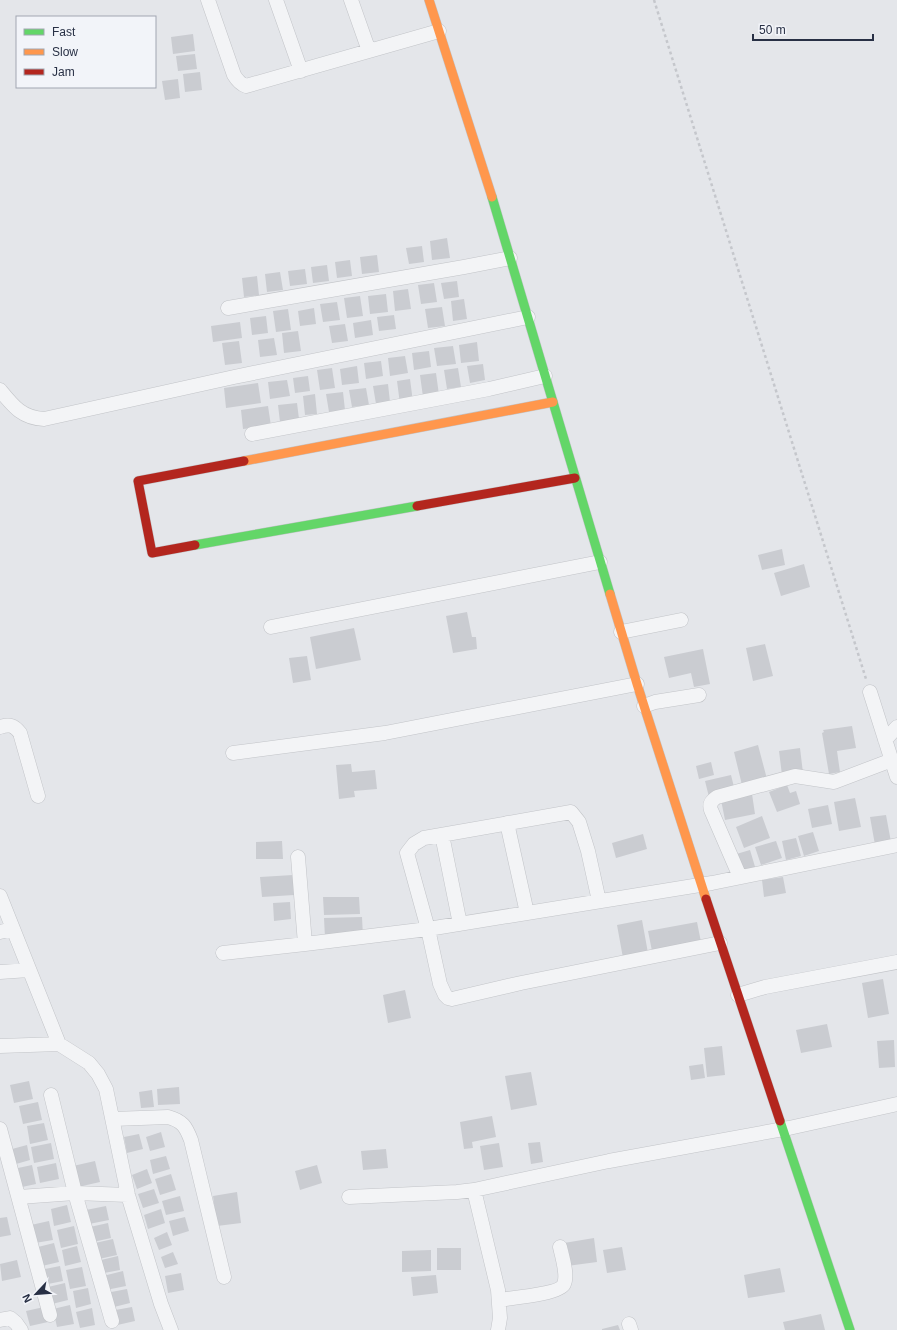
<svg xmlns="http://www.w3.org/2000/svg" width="897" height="1330" viewBox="0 0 897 1330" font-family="Helvetica,sans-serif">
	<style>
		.building { fill: #caccd1 }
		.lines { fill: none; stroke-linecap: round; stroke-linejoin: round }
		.street-casing { stroke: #c2c4c8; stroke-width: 15 }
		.fast-casing { stroke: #c2c4c8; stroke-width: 10 }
		.slow-casing { stroke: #c2c4c8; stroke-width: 10 }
		.jam-casing { stroke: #c2c4c8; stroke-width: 10 }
		.path { stroke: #c5c7cc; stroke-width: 2.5; stroke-dasharray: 3 3; stroke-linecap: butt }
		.street { stroke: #f3f4f6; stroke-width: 14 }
		.fast { stroke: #63d668; stroke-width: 9 }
		.slow { stroke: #ff974d; stroke-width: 9 }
		.jam { stroke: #b3261e; stroke-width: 9 }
	</style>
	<rect width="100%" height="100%" fill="#e4e6ea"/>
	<path class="building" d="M193,34L195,51L173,54L171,37Z
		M195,54L197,69L178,71L176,56Z
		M200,72L202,90L185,92L183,74Z
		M178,79L180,98L165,100L162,81Z
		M447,238L450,258L432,260L430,241Z
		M422,246L424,262L409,264L406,248Z
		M377,255L379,272L362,274L360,257Z
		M350,260L352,276L337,278L335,262Z
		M327,265L329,281L313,283L311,267Z
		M305,269L307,284L290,286L288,271Z
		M280,272L283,290L267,292L265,274Z
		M257,276L259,295L244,297L242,278Z
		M457,281L459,297L444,299L441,283Z
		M434,283L437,302L421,304L418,285Z
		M408,289L411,309L395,311L393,291Z
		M386,294L388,312L370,314L368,296Z
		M360,296L363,316L347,318L344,298Z
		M464,299L467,319L453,321L451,301Z
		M337,302L340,320L323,322L320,304Z
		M442,307L445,326L428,328L425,309Z
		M314,308L316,324L300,326L298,311Z
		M288,309L291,330L276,332L273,311Z
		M394,315L396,329L379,331L377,317Z
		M266,316L268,333L252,335L250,318Z
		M371,320L373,335L355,338L353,323Z
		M240,322L242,338L213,342L211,326Z
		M345,324L348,341L332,343L329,326Z
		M298,331L301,351L284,353L282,333Z
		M274,338L277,355L260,357L258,340Z
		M239,341L242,363L225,365L222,343Z
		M477,342L479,361L461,363L459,345Z
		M453,346L456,364L437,366L434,348Z
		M429,351L431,367L414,370L412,353Z
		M405,356L408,373L390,376L388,358Z
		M381,361L383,376L366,379L364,363Z
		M483,364L485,380L470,383L467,366Z
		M357,366L359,383L342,385L340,369Z
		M332,368L335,388L320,390L317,370Z
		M458,368L461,387L447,389L444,370Z
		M436,373L439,395L423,397L420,375Z
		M308,376L310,391L295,393L293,378Z
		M410,379L413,402L400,404L397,381Z
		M287,380L290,396L270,399L268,382Z
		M258,383L261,403L226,408L224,388Z
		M388,384L390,402L376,404L373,386Z
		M366,388L369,405L352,407L349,390Z
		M343,392L345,410L329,412L326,394Z
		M315,394L317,414L305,415L303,396Z
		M297,403L299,419L280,422L278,405Z
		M268,406L271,426L243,429L241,410Z
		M782,549L785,565L762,570L758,555Z
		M804,564L810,587L781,596L774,573Z
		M467,612L472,637H476L477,649L453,653L446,616Z
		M354,628L361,660L316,669L310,637Z
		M765,644L773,676L753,681L746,648Z
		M703,649L710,684L694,687L691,673L669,678L664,657Z
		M307,656L311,680L293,683L289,658Z
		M852,726L856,748L837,751L840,772L829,774L822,733L824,732L823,730Z
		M758,745L767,779L742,785L734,752Z
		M800,748L803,773L782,775L779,751Z
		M711,762L714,775L699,779L696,766Z
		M351,764L352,772L375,770L377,789L354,791L355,797L339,799L336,765Z
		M731,775L735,791L709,797L705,781Z
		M787,785L790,793L796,791L800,804L777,812L769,792Z
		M752,794L755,814L725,820L721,800Z
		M855,798L861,827L839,831L834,802Z
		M828,805L832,824L812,828L808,809Z
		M886,815L891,842L875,845L870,817Z
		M762,816L770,838L744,848L736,827Z
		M813,832L819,851L804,856L798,836Z
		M643,834L647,849L616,858L612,843Z
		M796,838L801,856L786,860L782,841Z
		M282,841L283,859H256V842Z
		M776,841L782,858L761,865L755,847Z
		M750,850L756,870L739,875L733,855Z
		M293,875L294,895L262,897L260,877Z
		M783,877L786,893L764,897L762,880Z
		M323,897H359L360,914L324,915Z
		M290,902L291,919L274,921L273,903Z
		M362,917L363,937L325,938L324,918Z
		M642,920L648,953L623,958L617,925Z
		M697,922L701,942L652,951L648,931Z
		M883,979L889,1014L868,1018L862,983Z
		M405,990L411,1018L388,1023L383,995Z
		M827,1024L832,1047L801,1053L796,1030Z
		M894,1040L895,1067L879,1068L877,1041Z
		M722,1046L725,1075L707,1077L704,1048Z
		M703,1064L705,1078L691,1080L689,1066Z
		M531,1072L537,1105L511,1110L505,1076Z
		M29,1081L33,1099L14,1103L10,1085Z
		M179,1087L180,1104L158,1105L157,1089Z
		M152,1090L154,1107L141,1108L139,1092Z
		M38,1102L42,1120L23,1124L19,1106Z
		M492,1116L496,1137L472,1142L473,1148L464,1149L460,1122Z
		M44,1123L48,1140L30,1144L27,1126Z
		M161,1132L165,1147L150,1151L146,1137Z
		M139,1134L143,1149L127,1153L124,1137Z
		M540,1142L543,1162L531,1164L528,1143Z
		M51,1143L54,1159L34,1163L31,1147Z
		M499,1143L503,1167L484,1170L480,1146Z
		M27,1145L30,1160L16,1164L12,1149Z
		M386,1149L388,1168L363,1170L361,1151Z
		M166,1156L170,1169L153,1174L150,1160Z
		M95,1161L100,1182L78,1187L73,1166Z
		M56,1163L59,1179L40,1183L37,1167Z
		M32,1165L36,1184L22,1187L18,1168Z
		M317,1165L322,1183L300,1190L295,1171Z
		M147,1169L152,1183L137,1189L132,1175Z
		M171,1174L176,1190L160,1195L155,1179Z
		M154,1189L159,1203L143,1208L138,1194Z
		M237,1192L241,1223L217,1226L213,1196Z
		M180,1196L184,1211L166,1215L162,1201Z
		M67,1205L71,1222L54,1226L51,1209Z
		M106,1206L109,1220L89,1224L86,1210Z
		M161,1209L165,1223L148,1229L144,1215Z
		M7,1217L11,1235L0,1237V1218Z
		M185,1217L189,1231L173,1236L169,1221Z
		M49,1221L53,1240L35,1243L31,1225Z
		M108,1223L111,1238L93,1242L90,1227Z
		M74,1226L78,1244L61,1248L57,1230Z
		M167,1232L172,1245L159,1250L154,1238Z
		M594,1238L597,1262L567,1266L564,1243Z
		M113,1239L117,1255L99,1259L95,1243Z
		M54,1243L59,1262L42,1266L38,1247Z
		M77,1246L81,1262L65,1266L62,1250Z
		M622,1247L626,1270L607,1273L603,1250Z
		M437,1248H461V1270H437Z
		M431,1250V1271L402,1272V1251Z
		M173,1252L178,1264L165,1268L161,1257Z
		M118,1256L120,1270L104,1273L101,1260Z
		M17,1260L21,1277L2,1281L0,1264Z
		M60,1266L63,1281L48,1284L45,1269Z
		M82,1267L86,1286L70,1289L66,1270Z
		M780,1268L785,1292L748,1298L744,1275Z
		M123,1271L126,1286L106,1290L103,1276Z
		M181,1273L184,1290L168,1293L165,1276Z
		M436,1275L438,1293L413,1296L411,1277Z
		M65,1283L68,1300L52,1304L48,1287Z
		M88,1288L91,1304L76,1308L73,1291Z
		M127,1289L130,1303L110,1308L106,1293Z
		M70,1305L74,1324L57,1327L53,1309Z
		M44,1307L48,1322L30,1326L26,1311Z
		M132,1307L135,1321L113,1326L110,1311Z
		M92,1308L95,1325L80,1328L76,1312Z
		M821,1314L825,1330H785L783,1322Z
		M618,1325L620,1330H602V1329Z"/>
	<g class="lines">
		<defs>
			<path id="street" d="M208,0L234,75C237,80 240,84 246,86L439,31
				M276,0L301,71
				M351,0L369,51
				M228,308L464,267L510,258
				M0,390C13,406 22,418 44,419L234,377L528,317
				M252,434L489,389L545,376
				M271,627L600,562
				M621,632L681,620
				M870,692L897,777
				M644,706L655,702L699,695
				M0,727C9,724 14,725 20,733L38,796
				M885,740L897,727
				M233,753L385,733L637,684
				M507,823L527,913
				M442,835L460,924
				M298,857L305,944
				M740,877L711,810C709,804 711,801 717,797L795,776L834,782L892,760
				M0,896L59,1044L89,1063L98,1074L106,1089L128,1195L161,1304L171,1330
				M599,901L588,851L579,822L571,812L424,838L414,844L407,853L428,929L440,984L445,995L448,998L452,999L521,983L720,943
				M0,932L13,929
				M223,953L305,944L428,929L712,883L897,845
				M0,972L29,970
				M738,995L765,987L897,962
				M0,1046L59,1044
				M51,1095L75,1193L112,1321
				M113,1119L168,1117C183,1121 186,1127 191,1140L224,1277
				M0,1129L50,1315
				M19,1197L75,1193L128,1195
				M349,1197L457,1192L474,1190
				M499,1300C511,1298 560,1294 564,1284C568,1275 562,1256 560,1247
				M0,1320L10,1318L16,1323L21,1330
				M629,1324L631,1330
				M498,1330L500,1318L498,1290L474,1190L609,1161L789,1128L897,1104"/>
			<path id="fast" d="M492,197L610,594
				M195,545L417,506
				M780,1121L850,1330"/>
			<path id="slow" d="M429,0L492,197
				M244,461L553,402
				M610,594L637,684L706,899"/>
			<path id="jam" d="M417,506L575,478
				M195,545L152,553L138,481L244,461
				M706,899L780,1121"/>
		</defs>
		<use href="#street" class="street-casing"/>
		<use href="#fast" class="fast-casing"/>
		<use href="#slow" class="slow-casing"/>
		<use href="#jam" class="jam-casing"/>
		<path class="path" d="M654,0L866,679"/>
		<use href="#street" class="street"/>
		<use href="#fast" class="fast"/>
		<use href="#slow" class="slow"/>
		<use href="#jam" class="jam"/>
	</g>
	<rect x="16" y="16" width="140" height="72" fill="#f2f4f9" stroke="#a1a6b1"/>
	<rect x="24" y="29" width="20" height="6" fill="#63d668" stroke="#a1a6b1"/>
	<text x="52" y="36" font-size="12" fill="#283045">Fast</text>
	<rect x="24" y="49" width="20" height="6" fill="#ff974d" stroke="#a1a6b1"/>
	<text x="52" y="56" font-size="12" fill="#283045">Slow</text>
	<rect x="24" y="69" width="20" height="6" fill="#b3261e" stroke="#a1a6b1"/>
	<text x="52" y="76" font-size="12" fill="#283045">Jam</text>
	<g transform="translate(36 1294) rotate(244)" stroke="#f2f4f9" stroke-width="3" paint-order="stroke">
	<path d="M0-3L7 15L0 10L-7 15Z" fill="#283045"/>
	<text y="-6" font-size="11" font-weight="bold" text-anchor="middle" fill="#283045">N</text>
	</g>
	<path d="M753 34v6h120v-6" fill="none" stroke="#283045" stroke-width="2"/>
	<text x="759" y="34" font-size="12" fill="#283045" stroke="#f2f4f9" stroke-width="3" paint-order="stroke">50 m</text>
</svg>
